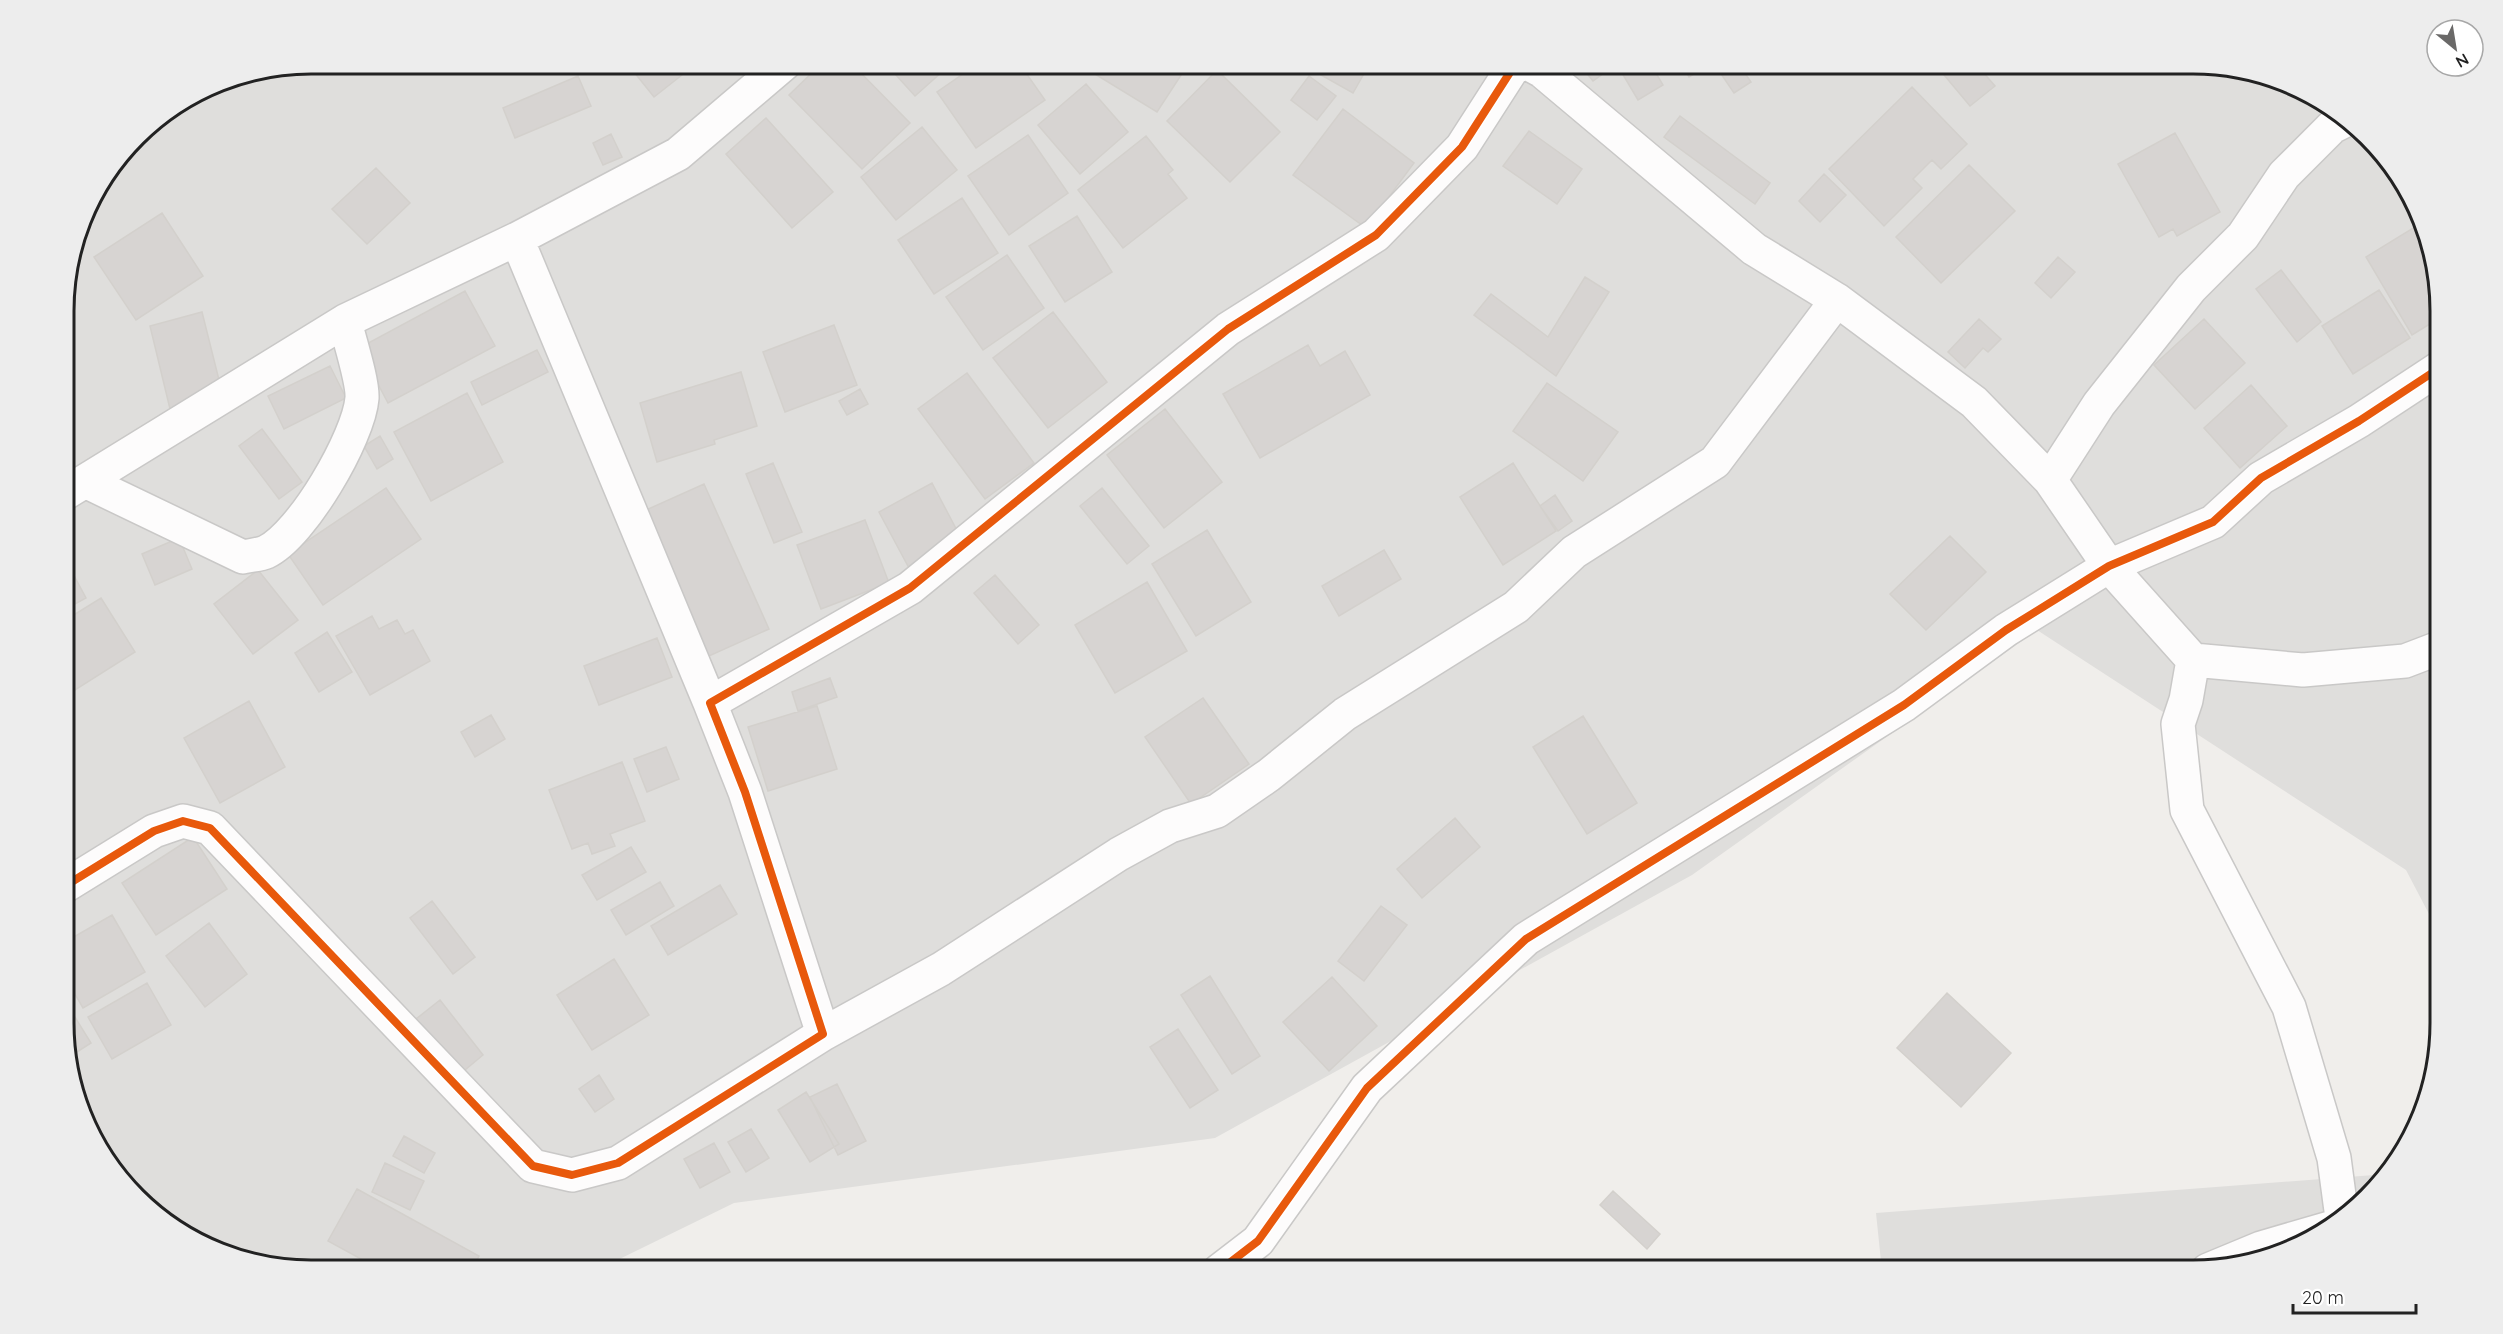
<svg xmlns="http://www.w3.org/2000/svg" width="2503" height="1334" viewBox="0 0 2503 1334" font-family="Quicksand,sans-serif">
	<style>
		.residential { fill: #dfdedc }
		.building { fill: #d7d4d2; stroke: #d3d0cc; stroke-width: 1.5 }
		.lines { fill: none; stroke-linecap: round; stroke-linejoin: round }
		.minor-casing { stroke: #c9c8c7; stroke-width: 36 }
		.minor { stroke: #fdfcfc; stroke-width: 33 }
		.cycleway-casing { stroke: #fff; stroke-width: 11 }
		.cycleway { stroke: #e8590c; stroke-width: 8 }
		.rim { fill: none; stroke: #222; stroke-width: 3 }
	</style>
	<rect width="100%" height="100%" fill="#f0eeeb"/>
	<path class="residential" d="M311,63H2192L2302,89L2355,124L2398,173L2438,279L2440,935L2406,870L2037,630L1692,875L1215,1138L734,1203L595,1271H311L201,1245L114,1174L82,1118L65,1056L64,294L89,201L147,125L216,82Z
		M2387,1174L2378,1187L2330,1229L2208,1270L1882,1271L1876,1213Z"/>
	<path class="building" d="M635,63H672L682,75L654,97L630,67Z
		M822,63H851L910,123L862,169L789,95Z
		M885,63H952L915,96Z
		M979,63H1019L1045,100L976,148L937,92Z
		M1088,63H1189L1157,112L1085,68Z
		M1328,63H1370L1353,93L1321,75Z
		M1582,63H1608L1611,68L1593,81L1580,65Z
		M1616,63H1650L1663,85L1638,100Z
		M1681,63H1709L1710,65L1689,77Z
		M1730,63H1738L1751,82L1734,93L1719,71Z
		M1934,63H1975L1995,86L1970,106Z
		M1217,70L1280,132L1230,182L1167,121Z
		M578,76L591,106L515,138L503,108Z
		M1309,76L1336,96L1317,120L1291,100Z
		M1086,84L1128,132L1080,174L1038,125Z
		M1912,87L1967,144L1941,169L1932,160L1913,179L1922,188L1884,226L1829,169Z
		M1343,109L1414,163L1366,228L1293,175Z
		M1680,116L1770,183L1755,204L1664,137Z
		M766,118L833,192L792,228L726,154Z
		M922,127L957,170L896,220L861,177Z
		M1529,131L1582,169L1557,204L1503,166Z
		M2175,133L2220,212L2177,236L2173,229L2159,237L2118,164Z
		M611,134L622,157L603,165L593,143Z
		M1028,135L1068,193L1009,235L968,176Z
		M1146,136L1173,170L1168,174L1187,198L1123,248L1078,190Z
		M1969,165L2015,211L1941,283L1896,237Z
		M376,168L410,203L367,244L332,209Z
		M1824,174L1846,195L1820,222L1799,201Z
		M962,198L998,253L934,294L898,240Z
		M162,213L203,276L136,320L94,257Z
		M1077,216L1112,272L1065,302L1029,246Z
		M2418,225L2438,279V319L2412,335L2366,257Z
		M1007,255L1044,308L983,350L946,297Z
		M2058,257L2075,272L2051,298L2035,283Z
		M2281,270L2321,322L2297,342L2256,289Z
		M1585,277L1609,292L1556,376L1474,315L1491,294L1548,337Z
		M2379,290L2410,338L2353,374L2322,326Z
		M465,291L495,346L388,403L359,348Z
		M202,312L224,400L171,413L150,326Z
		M1053,312L1107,382L1048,428L993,358Z
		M1979,319L2001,339L1988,352L1983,348L1965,368L1948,352Z
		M2204,319L2245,363L2195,409L2154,365Z
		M834,325L857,385L785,412L763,352Z
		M1308,345L1320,366L1345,351L1370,395L1260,458L1223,394Z
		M537,350L548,372L482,405L471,382Z
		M330,366L346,398L284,429L268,396Z
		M741,372L757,426L714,440L715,444L657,462L640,403Z
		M967,373L1034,463L985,499L918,409Z
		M1547,383L1618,432L1583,481L1513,431Z
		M2251,385L2287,426L2240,468L2204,428Z
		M860,389L868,404L847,415L839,401Z
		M467,393L503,462L431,501L394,432Z
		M1165,409L1222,482L1164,528L1107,455Z
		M262,429L302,482L279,499L239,446Z
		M380,436L393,459L377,469L364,446Z
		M773,463L802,532L774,543L746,474Z
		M1513,463L1556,531L1503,565L1460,497Z
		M932,483L962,540L909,568L879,512Z
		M704,484L769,629L700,660L635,515Z
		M386,488L421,539L323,605L288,554Z
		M1102,488L1149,546L1127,564L1080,506Z
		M1555,495L1572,521L1558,531L1540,506Z
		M865,520L889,583L821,609L797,545Z
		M1207,530L1251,602L1196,636L1152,564Z
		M1950,536L1986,572L1926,630L1890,594Z
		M179,538L192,569L155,585L142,554Z
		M1384,550L1401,579L1339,616L1322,586Z
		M64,557L86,598L64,610Z
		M258,570L298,620L253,654L214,604Z
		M995,575L1039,625L1018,644L974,593Z
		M1147,582L1187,651L1115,693L1075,625Z
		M101,598L135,652L64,697V621Z
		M372,616L379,629L397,620L405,634L413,630L430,661L370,695L336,636Z
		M327,632L352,672L319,692L295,653Z
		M657,638L672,677L599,705L584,666Z
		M830,678L837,697L798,711L792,692Z
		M1203,698L1249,764L1191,804L1145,737Z
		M249,701L285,767L220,803L184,738Z
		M817,706L837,769L768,791L748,727Z
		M491,715L505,739L475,757L461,732Z
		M1583,716L1637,803L1587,834L1533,747Z
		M666,747L679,779L647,792L634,759Z
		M622,762L645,821L610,834L615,846L592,854L588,843L572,849L549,790Z
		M1455,818L1480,847L1422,898L1397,869Z
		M193,837L227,889L156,935L122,883Z
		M631,847L646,872L597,900L582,875Z
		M660,882L674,906L626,935L611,910Z
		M720,885L737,914L668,955L651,926Z
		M432,901L475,957L453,974L410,918Z
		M1381,906L1407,925L1364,981L1338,961Z
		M112,915L145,972L83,1008L65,977V942Z
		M209,923L247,974L205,1007L166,956Z
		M614,959L649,1015L592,1050L557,995Z
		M1210,976L1260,1056L1232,1074L1181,995Z
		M1332,977L1377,1026L1329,1071L1283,1022Z
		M147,983L171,1025L112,1059L88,1017Z
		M1947,993L2011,1053L1961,1107L1897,1048Z
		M440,1000L483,1055L459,1075L416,1019Z
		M65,1001L91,1043L66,1059L65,1056Z
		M1178,1029L1218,1090L1190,1108L1150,1047Z
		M599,1075L614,1099L595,1112L579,1089Z
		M837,1084L866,1141L838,1155L810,1097Z
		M806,1092L839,1144L810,1162L778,1110Z
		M751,1129L769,1158L746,1172L728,1142Z
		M404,1136L435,1153L424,1173L393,1156Z
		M714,1143L730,1172L700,1188L684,1159Z
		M385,1163L424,1181L410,1210L372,1192Z
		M357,1189L479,1256L471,1271H383L328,1241Z
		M1613,1191L1660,1234L1647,1249L1600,1205Z"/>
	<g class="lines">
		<defs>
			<path id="minor" d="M1527,63L1542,71L1754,249L1837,300L1974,402L2050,480L2109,566L2193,660L2186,700L2178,724L2187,810L2289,1007L2334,1158L2342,1218
				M517,239L710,703
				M2050,480L2099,404L2191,288L2243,236L2284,175L2332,127L2348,119
				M87,482L243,557C250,555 259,555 266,552C302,535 359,437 362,398C363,381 349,339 345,321
				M64,494L345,321L517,239L678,154L785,63
				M2193,660L2303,670L2405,661L2439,648
				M65,886L154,831L183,821L210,828L533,1166L572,1175L618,1163L823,1034L745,792L710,703L910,588L1228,329L1376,235L1462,147L1516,63
				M823,1034L941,969L1119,854L1170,826L1217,811L1269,775L1345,714L1516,607L1574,552L1715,462L1837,300
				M2208,1270L2261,1248L2333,1227
				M1219,1271L1258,1241L1367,1088L1526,939L1904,705L2006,630L2109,566L2213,522L2261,478L2359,421L2438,369"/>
		</defs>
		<use href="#minor" class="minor-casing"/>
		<use href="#minor" class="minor"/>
		<defs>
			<path id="cycleway" d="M65,886L154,831L183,821L210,828L533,1166L572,1175L618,1163L823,1034L745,792L710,703L910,588L1228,329L1376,235L1462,147L1516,63
				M1219,1271L1258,1241L1367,1088L1526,939L1904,705L2006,630L2109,566L2213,522L2261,478L2359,421L2438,369"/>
		</defs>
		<use href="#cycleway" class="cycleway-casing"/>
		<use href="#cycleway" class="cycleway"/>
	</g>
	<path d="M0 0H2503V1334H0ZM311 74H2193A237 237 0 0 1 2430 311V1023A237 237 0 0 1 2193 1260H311A237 237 0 0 1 74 1023V311A237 237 0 0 1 311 74Z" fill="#ededed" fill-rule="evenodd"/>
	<path class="rim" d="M311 74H2193A237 237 0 0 1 2430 311V1023A237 237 0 0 1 2193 1260H311A237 237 0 0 1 74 1023V311A237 237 0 0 1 311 74Z"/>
	<g transform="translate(2455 48) rotate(150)"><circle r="28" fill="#ffffff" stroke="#a7a7a7" stroke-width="1.5"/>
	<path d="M0-4.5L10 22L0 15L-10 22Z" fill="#6a6968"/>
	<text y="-9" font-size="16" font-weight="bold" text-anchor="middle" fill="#222222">N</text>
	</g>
	<path d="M2293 1304v9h123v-9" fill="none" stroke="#222222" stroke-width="3"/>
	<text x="2302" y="1304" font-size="18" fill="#222222" stroke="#ffffff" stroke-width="4.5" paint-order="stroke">20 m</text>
</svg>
